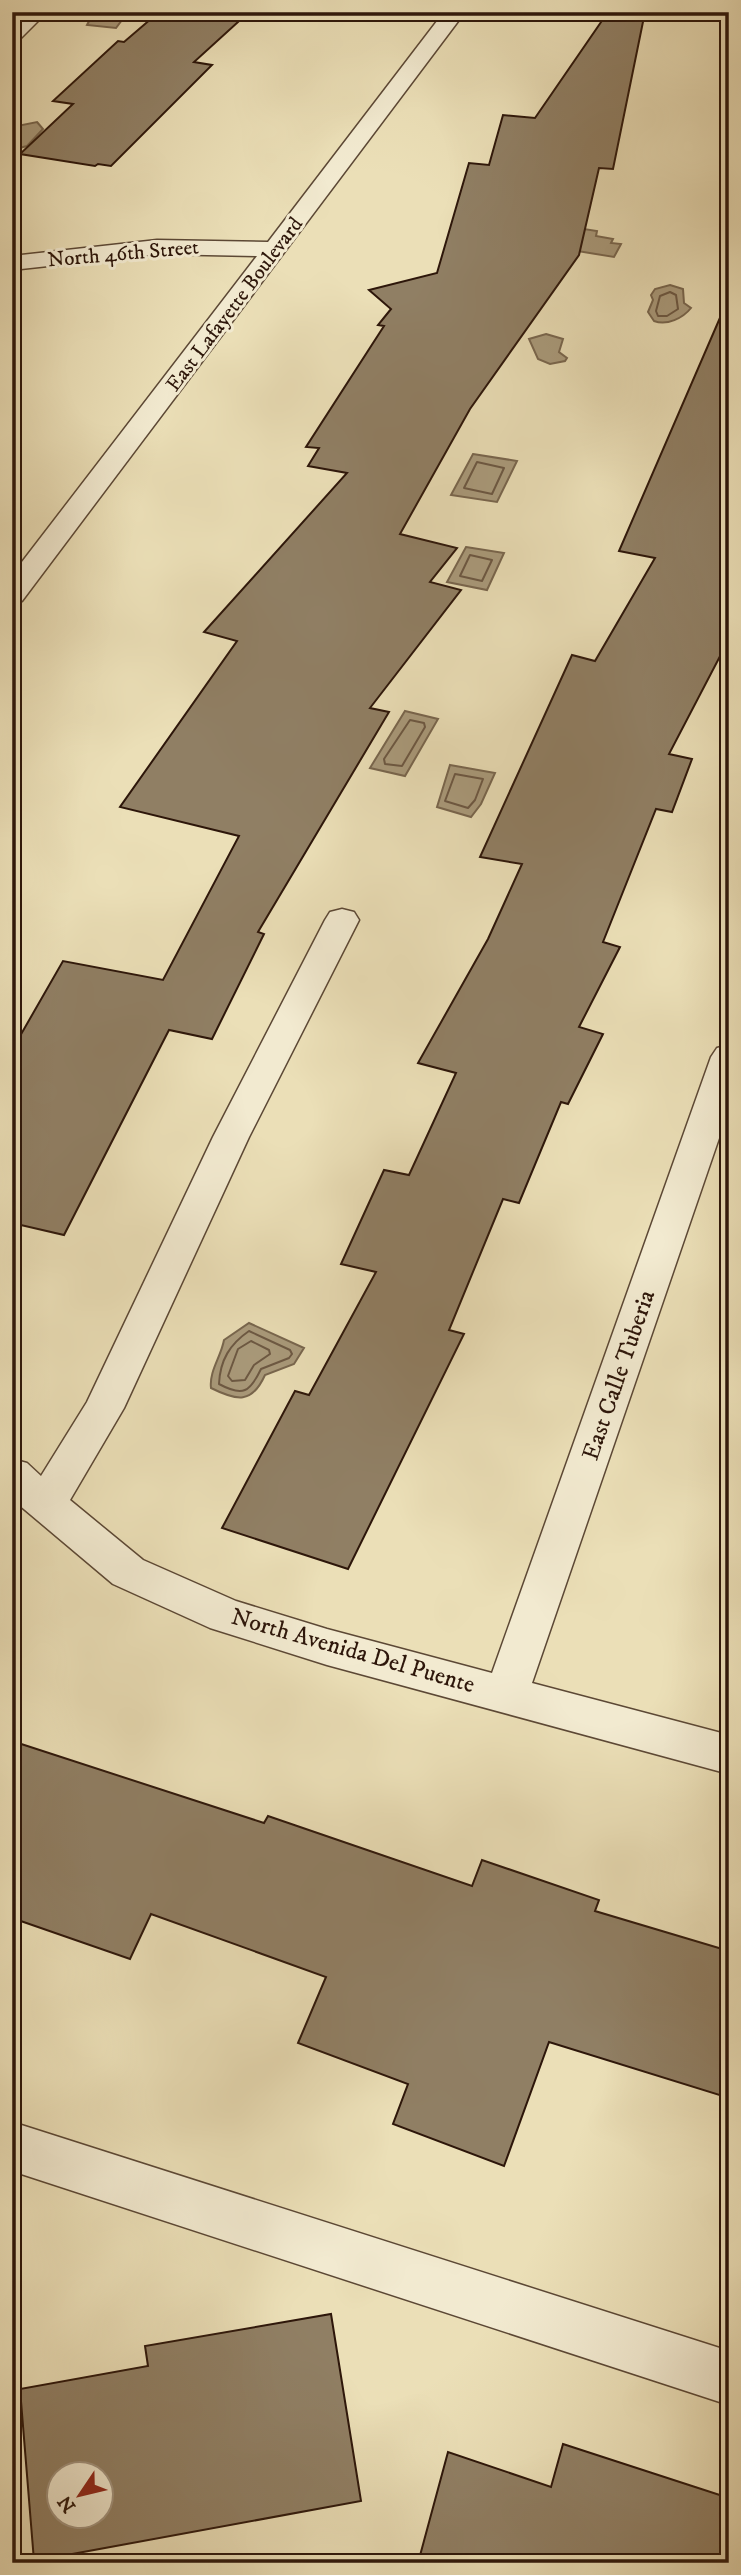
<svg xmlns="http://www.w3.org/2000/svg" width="741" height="2575" viewBox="0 0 741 2575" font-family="'IM FELL DW Pica',serif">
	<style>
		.water { fill: #aa9b7c; stroke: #78664e; stroke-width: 2 }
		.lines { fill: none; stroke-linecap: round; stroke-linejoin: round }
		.shore { stroke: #6c5843; stroke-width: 2 }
		.building { fill: #907f64; stroke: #2d160a; stroke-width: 2; fill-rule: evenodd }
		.minor-casing { stroke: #5c4835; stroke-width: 3 }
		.minor { fill: #f2ead0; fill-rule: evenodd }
		.labels { text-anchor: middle; stroke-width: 6; stroke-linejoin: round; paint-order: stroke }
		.far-street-label { font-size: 21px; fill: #2d160a; stroke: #f2ead0 }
		.street-label { font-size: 24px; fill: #2d160a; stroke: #f2ead0 }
	</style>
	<rect width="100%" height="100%" fill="#ebdfb7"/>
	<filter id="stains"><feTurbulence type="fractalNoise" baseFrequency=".00286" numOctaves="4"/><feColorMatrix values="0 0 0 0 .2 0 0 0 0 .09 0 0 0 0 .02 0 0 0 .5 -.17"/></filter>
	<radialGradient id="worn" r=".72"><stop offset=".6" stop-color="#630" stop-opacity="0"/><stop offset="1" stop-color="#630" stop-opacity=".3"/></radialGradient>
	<path class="water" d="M94,12H128L116,28L87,25Z
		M37,122L43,129L27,146L12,150V127Z
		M558,225L597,231L596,236L613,239L611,243L621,244L614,257L547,246Z
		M670,285L683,289L684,303L691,308C683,318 667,326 654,321L648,312L653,300L651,295L655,289Z
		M546,334L563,339L559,352L567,358L565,361L550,364L538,359L529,339Z
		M473,454L517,461L497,502L451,495Z
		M466,547L504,553L487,590L447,582Z
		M405,711L438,719L405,776L370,768Z
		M450,765L495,773L481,804L471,817L437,807Z
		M249,1323L304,1348L294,1364L265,1375C252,1404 237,1401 211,1388C209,1371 221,1357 224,1340Z"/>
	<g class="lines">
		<path class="shore" d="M670,292L676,295L678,309L667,316H658L656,311L660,296Z
			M477,462L504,468L492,494L464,488Z
			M470,555L492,560L482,581L460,576Z
			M410,720L424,723L425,727L402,766L385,764L384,759Z
			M455,774L483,779L475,800L468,808L445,801Z
			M249,1331L290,1350L292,1354L289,1358L261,1369C250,1392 243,1397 219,1384C220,1360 230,1344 249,1331Z
			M251,1341L269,1350L270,1354L254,1365L245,1380L232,1381L228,1376L238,1349Z"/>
	</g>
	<path class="building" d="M159,12H249L194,62L212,65L111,166L98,164L95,166L20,154L73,104L53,101L118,41L124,42Z
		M608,12H645L613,169L599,168L579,255L470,409L400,534L457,548L430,582L461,590L370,708L389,712L258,932L264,934L212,1039L169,1030L64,1235L12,1223V1050L63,961L163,980L239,836L120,807L237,641L204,632L347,473L308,466L319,448L306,447L384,326L378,325L391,309L369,290L437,273L469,163L489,165L503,115L535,118Z
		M729,297V639L669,754L692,759L672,812L656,809L603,942L620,947L579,1027L603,1034L568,1104L561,1102L519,1203L503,1199L449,1330L464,1334L348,1569L222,1528L295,1391L309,1395L376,1272L341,1264L384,1170L409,1175L456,1073L418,1063L488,939L522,864L480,857L572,655L595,661L655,558L619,551Z
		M12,1741L264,1823L268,1816L472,1886L482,1860L599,1900L595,1911L729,1951V2098L549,2042L504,2166L393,2124L408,2084L298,2043L326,1977L151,1914L130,1959L12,1918Z
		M331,2314L361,2501L34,2561L20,2389L148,2366L145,2346ZM60,2474H102V2516H60Z
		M563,2444L729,2498V2563H418L448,2452L551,2487Z"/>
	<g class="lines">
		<defs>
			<path id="minor" d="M25,12H47L19,40L12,42V24Z
				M444,12H465L22,601L12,604V575L257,256L157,254L12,270V256L157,240L268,242Z
				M342,909L354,912L359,920L249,1137L124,1408L70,1500L143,1560L236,1601L327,1629L492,1673L711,1057L717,1048L729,1045V1109L532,1683L729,1735V1774L327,1665L210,1628L113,1584L12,1499V1459L27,1463L41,1476L87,1402L213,1137L325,920L330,912Z
				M12,2122L729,2351V2405L12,2171Z"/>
		</defs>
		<use href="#minor" class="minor-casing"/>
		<use href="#minor" class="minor"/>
	</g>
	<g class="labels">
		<g class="far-street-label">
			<text transform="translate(123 253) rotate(-5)" y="7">North 46th Street</text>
			<text transform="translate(234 304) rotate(-53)" y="7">East Lafayette Boulevard</text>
		</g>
		<g class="street-label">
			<text transform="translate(618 1375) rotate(-71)" y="8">East Calle Tuberia</text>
			<text transform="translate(353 1650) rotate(16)" y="8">North Avenida Del Puente</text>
		</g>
	</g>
	<rect width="741" height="2575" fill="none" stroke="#ebdfb7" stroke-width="42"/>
	<rect x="14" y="14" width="713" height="2547" fill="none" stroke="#2d160a" stroke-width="3.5"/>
	<rect x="21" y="21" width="699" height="2533" fill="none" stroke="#2d160a" stroke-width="2"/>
	<g transform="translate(80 2495) rotate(235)"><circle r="33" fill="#f2ead0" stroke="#a39581" stroke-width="2"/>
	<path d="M0-5L12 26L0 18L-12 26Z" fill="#8f2418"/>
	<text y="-10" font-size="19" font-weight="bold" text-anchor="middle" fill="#2d160a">N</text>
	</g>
	<rect width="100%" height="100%" filter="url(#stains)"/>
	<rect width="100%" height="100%" fill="url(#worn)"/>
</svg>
